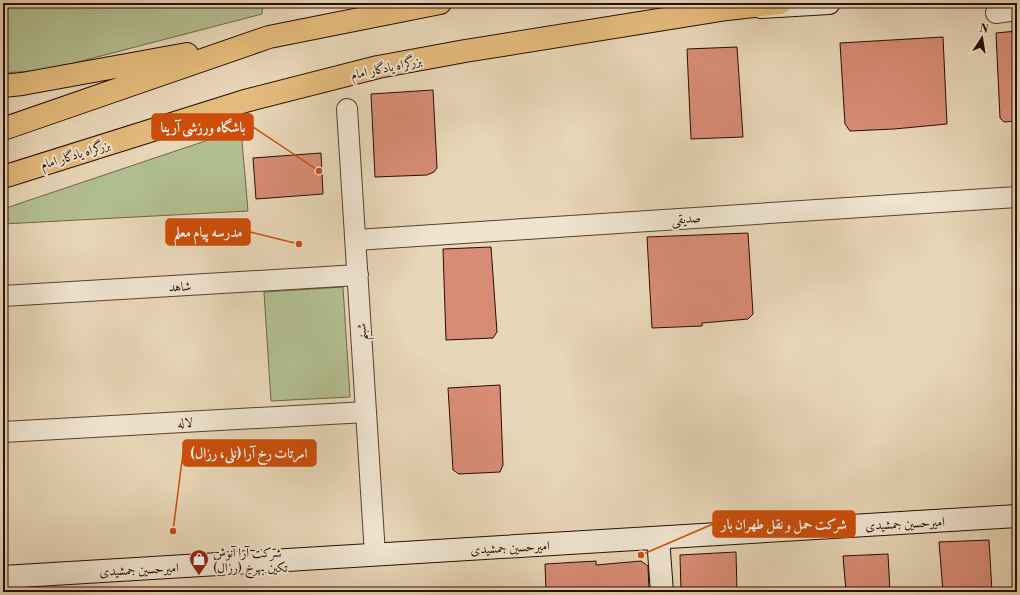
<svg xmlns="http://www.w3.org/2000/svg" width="1020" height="595" viewBox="0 0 1020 595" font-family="'Libre Bodoni',Amiri,serif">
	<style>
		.green { fill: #b2be90; stroke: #6f6648 }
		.building { fill: #d88c76; stroke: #2c0d01 }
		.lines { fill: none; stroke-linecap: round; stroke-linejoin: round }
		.street-casing { stroke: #5b3f2e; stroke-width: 22 }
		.secondary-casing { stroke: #2c0d01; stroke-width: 24 }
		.highway-casing { stroke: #2c0d01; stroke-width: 24 }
		.street { stroke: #efe4d0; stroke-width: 20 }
		.secondary { stroke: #efe4d0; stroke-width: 22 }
		.highway { stroke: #e4bb7c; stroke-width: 22 }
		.labels { text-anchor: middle; stroke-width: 4; stroke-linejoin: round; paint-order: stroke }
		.street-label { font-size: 13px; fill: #2c0d01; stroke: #efe4d0 }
		.poi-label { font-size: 13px; fill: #2c0d01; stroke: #efe4d0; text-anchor: start }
		.leader { fill: none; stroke: #cc4e0a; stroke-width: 1.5 }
		.callout-dot { fill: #cc4e0a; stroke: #efe4d0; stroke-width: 1.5 }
		.callout { fill: #cc4e0a; stroke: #cc4e0a; stroke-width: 1.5 }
		.callout-label { font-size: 14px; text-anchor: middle; font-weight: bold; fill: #fff }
	</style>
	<rect width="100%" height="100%" fill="#e7d6b7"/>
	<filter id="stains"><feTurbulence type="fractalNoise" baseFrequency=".005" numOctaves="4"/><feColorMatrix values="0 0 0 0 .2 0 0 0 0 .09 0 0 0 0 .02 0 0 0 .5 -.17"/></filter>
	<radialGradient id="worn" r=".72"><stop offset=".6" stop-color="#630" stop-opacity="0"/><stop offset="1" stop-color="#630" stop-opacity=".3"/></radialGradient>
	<path class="green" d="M3,3H8L9,4L18,3H263L262,14L47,70L3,73Z
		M241,129L248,211L3,224V209Z
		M343,287L350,397L271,401L264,292Z"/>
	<path class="building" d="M1017,31V121L1004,122L1000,118L996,33Z
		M943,37L947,124L894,129L850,131L845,124L840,43Z
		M737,47L743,137L691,139L687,49Z
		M433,90L437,168L434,172L427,175L375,177L371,94Z
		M321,153L323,194L256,199L253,158Z
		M748,233L753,314L748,319L702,323V326L652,328L647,237Z
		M491,247L497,332L493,338L446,340L443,249Z
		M500,385L503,465L500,472L459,474L453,470L448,388Z
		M989,540L992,592H943L939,542Z
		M736,552L737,592H681L680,555Z
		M888,554L890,592H846L843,556Z
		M596,561V565L641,561L648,566L649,592H546L545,564Z"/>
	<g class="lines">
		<defs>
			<path id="street" d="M996,13L1017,10
				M347,109L375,555
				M356,240L1017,197
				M3,296L358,275
				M3,432L366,412"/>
			<path id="secondary" d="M760,7L829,3
				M658,538L662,592
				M3,577L1017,516"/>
			<path id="highway" d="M3,86L22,84L187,54
				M3,129L269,37L440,3
				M3,177L245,101L378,67L465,51L727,9L780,3"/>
		</defs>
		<use href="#street" class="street-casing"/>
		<use href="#secondary" class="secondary-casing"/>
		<use href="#highway" class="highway-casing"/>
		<use href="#street" class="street"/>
		<use href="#secondary" class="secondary"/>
		<use href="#highway" class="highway"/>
	</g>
	<defs>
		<symbol id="shop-pin" viewBox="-11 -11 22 30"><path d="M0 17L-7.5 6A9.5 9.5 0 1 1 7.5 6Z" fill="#8f2418" stroke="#efe4d0"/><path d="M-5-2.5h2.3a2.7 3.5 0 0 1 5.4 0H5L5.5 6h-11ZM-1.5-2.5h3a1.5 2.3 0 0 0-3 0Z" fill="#fff"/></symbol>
	</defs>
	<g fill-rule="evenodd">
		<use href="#shop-pin" x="188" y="548" width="22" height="30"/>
	</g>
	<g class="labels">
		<g class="street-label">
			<text transform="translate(386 67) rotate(-12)" y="5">بزرگراه یادگار امام</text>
			<text transform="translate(75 154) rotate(-17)" y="5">بزرگراه یادگار امام</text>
			<text transform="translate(686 218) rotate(-4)" y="5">صدیقی</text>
			<text transform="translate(180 286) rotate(-3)" y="5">شاهد</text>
			<text transform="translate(361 332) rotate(-94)" y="5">شبنم</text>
			<text transform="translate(185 422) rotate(-3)" y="5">لاله</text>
			<text transform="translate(905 523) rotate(-3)" y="5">امیرحسین جمشیدی</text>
			<text transform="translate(510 547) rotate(-3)" y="5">امیرحسین جمشیدی</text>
			<text transform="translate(139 569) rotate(-3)" y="5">امیرحسین جمشیدی</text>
		</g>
		<g class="poi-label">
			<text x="213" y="557">شرکت آرا آنوش<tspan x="213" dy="15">تکین بهرخ (رزال)</tspan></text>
		</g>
	</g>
	<path class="leader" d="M319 171L253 127M299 244L250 232M173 531L183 453M641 555L713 524"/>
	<g class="callout-dot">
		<circle cx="319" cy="171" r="4"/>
		<circle cx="299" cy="244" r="4"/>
		<circle cx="173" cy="531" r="4"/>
		<circle cx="641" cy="555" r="4"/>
	</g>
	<g class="callout">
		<rect x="152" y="114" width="101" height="26" rx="4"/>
		<rect x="166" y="219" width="84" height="26" rx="4"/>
		<rect x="183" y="440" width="133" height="26" rx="4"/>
		<rect x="713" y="511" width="142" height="26" rx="4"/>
	</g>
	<g class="callout-label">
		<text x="203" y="132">باشگاه ورزشی آرینا</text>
		<text x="208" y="237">مدرسه پیام معلم</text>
		<text x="249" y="458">امرتات رخ آرا (نلی، رزال)</text>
		<text x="784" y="529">شرکت حمل و نقل طهران بار</text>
	</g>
	<rect width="1020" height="595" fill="none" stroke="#e7d6b7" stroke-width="16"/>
	<rect x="4" y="4" width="1012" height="587" fill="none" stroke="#2c0d01" stroke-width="2"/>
	<rect x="8" y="8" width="1004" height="579" fill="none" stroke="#2c0d01"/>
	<g transform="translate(982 38) rotate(12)" stroke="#efe4d0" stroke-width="3" paint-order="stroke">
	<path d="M0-3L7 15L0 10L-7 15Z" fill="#2c0d01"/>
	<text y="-6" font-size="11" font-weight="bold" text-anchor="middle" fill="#2c0d01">N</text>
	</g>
	<rect width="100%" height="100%" filter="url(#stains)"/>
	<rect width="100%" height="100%" fill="url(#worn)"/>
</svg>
